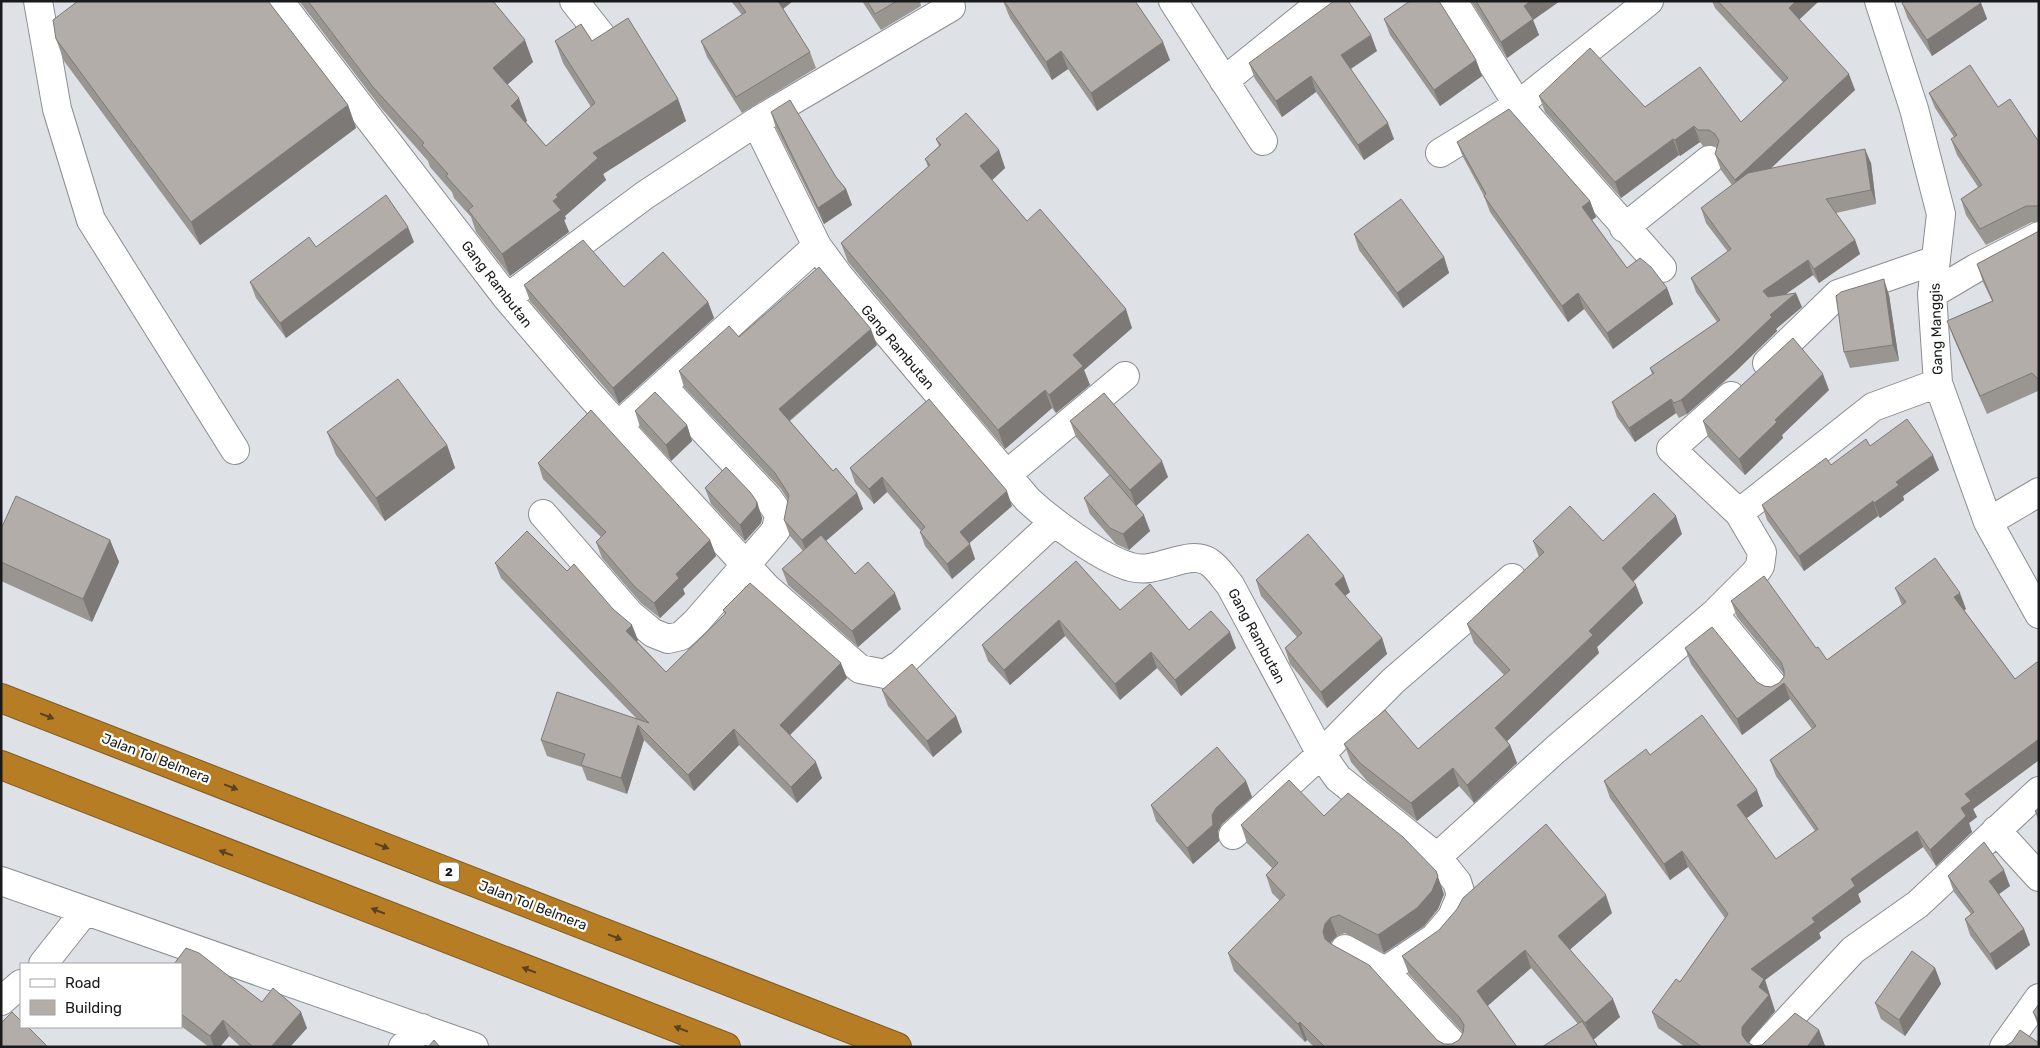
<svg xmlns="http://www.w3.org/2000/svg" width="2040" height="1048" viewBox="0 0 2040 1048" font-family="Rubik,sans-serif">
	<style>
		.lines { fill: none; stroke-linecap: round; stroke-linejoin: round }
		.minor-casing { stroke: #8a8d91; stroke-width: 30 }
		.highway-casing { stroke: #7f5a22; stroke-width: 30 }
		.minor { stroke: #fff; stroke-width: 28 }
		.highway { stroke: #b77d25; stroke-width: 28 }
		.wall { fill: #999591 }
		.shaded-wall { fill: #7d7976 }
		.building { fill: #b2ada9; stroke: #7d7976 }
		.oneway { fill: #58421f }
		.labels { text-anchor: middle; stroke-width: 4.5; stroke-linejoin: round; paint-order: stroke }
		.shield { fill: #fff; stroke: #5d5f5f; stroke-width: 1 }
		.shield-label { font-size: 12px; font-weight: bold; fill: #181a1b }
		.street-label { font-size: 14px; fill: #181a1b; stroke: #fff }
	</style>
	<rect width="100%" height="100%" fill="#dee1e6"/>
	<g class="lines">
		<defs>
			<path id="minor" d="M38,1L57,109L91,220L235,450
				M279,1L507,298L589,394L766,587L860,669L885,674L901,664L1053,523
				M574,1L604,39
				M1173,1L1263,141
				M1453,1L1518,105L1662,268
				M1879,1L1914,109L1941,214L1932,294L1938,383L1988,522L2039,614
				M1224,81L1323,1
				M759,120L951,7
				M1440,153L1518,105L1649,1
				M1624,228L1709,160
				M1932,294L1976,268L2039,236
				M507,298L645,195L756,122L817,246L839,276L1028,500C1051,521 1101,559 1131,567C1157,575 1189,548 1209,562C1217,567 1224,578 1230,585L1321,754L1338,778L1437,857L1457,882L1461,895L1452,917L1434,938L1385,971
				M1767,363L1838,294L1936,260
				M1731,396L1671,449L1739,513
				M618,426L817,246
				M1006,475L1125,376
				M543,514L630,614L653,633L668,639L681,636L696,622L776,530L779,514L768,498L663,387
				M1988,522L2039,492
				M1714,614L1775,688
				M1996,830L2039,877
				M1233,835L1321,754L1393,681L1512,578
				M1437,857L1555,750L1714,614L1755,573L1760,566L1762,552L1739,513L1873,407L1938,383
				M1,881L474,1047
				M1345,949L1385,971L1455,1047
				M43,964L85,911
				M1,1001L21,984
				M403,1047L422,1028
				M1763,1047L1853,950L1918,904L2039,791
				M2004,1047L2039,998"/>
			<path id="highway" d="M1,698L897,1047
				M1,765L726,1047"/>
		</defs>
		<use href="#minor" class="minor-casing"/>
		<use href="#highway" class="highway-casing"/>
		<use href="#minor" class="minor"/>
		<use href="#highway" class="highway"/>
	</g>
	<path class="wall" d="M299,1H493L533,62L507,85L527,121L526,122L546,146L591,107L563,63L555,41H592L678,99L686,121L603,174L606,180L565,216L566,219L564,220L569,232L510,276L476,232L471,217L454,198L452,192L430,167L428,161L382,109Z
		M731,1H793L783,9L810,52L816,68L742,113L707,57L701,41L742,15Z
		M862,1H920L921,6L881,30Z
		M1003,1L1170,60L1097,111L1068,69L1052,80L1010,18Z
		M1471,1H1560L1533,20L1539,35L1507,58Z
		M1712,1H1819L1799,20L1855,90L1770,169L1871,163L1876,204L1836,213L1855,240L1860,254L1819,283L1813,275L1784,295L1802,307L1776,329L1777,331L1736,371L1687,414L1679,418L1676,413L1635,442L1617,417L1612,402L1652,374L1650,368L1717,322L1696,292L1691,278L1728,252L1706,223L1701,208L1732,185L1721,170L1715,154L1717,147L1715,146H1703L1700,142L1680,156L1679,155L1621,198L1545,112L1539,96L1645,107L1741,122L1783,82L1715,8Z
		M1902,3H1981L1987,19L1932,56L1908,19Z
		M1384,19L1476,60L1482,76L1440,106L1390,35Z
		M56,39L348,105L356,128L200,245L64,61Z
		M1377,51L1351,69L1394,139L1364,160L1316,92L1282,117L1255,79L1249,63Z
		M1929,93L1998,107L2039,142V222H2032L1986,245L1966,215L1961,199L1978,187L1957,155L1951,139L1954,137L1935,108Z
		M771,112L836,177L846,189L852,205L824,224L776,128Z
		M936,139L999,150L1005,168L992,180L1027,221L1132,328L1084,370L1090,385L1056,413L1052,408L1005,449L848,262L841,243L928,167L925,159L939,146Z
		M1457,142L1590,201L1596,217L1592,220L1627,268L1667,288L1673,304L1613,349L1584,309L1568,322L1490,212L1484,196L1463,157Z
		M2039,231V391H2038L1987,414L1954,339L1947,321L1992,301L1983,282L1977,264Z
		M1354,234L1444,257L1449,273L1403,308L1359,250Z
		M414,242L286,338L256,298L250,282L316,247Z
		M524,285L708,302L714,318L619,404L530,301Z
		M1889,295L1899,361L1850,368L1844,352Z
		M739,337L877,345L790,421L833,471L857,493L863,509L826,541L855,574L901,609L858,647L788,585L782,569L803,551L790,536L784,520L788,500L781,489L684,387L679,371Z
		M1829,390L1782,435L1783,438L1745,475L1708,437L1703,421Z
		M635,411L687,425L692,441L671,461L640,427Z
		M1070,421L1168,477L1136,506L1150,531L1129,550L1116,544L1090,514L1084,498L1110,476L1076,437Z
		M327,432L447,445L455,468L385,521L336,455Z
		M1870,446L1939,470L1903,496L1904,500L1880,518L1878,516L1804,571L1767,520L1762,505L1831,465Z
		M538,463L710,540L716,556L683,589L685,594L660,618L641,603L602,558L596,542L601,537L543,479Z
		M850,468L1012,506L969,543L975,559L952,579L925,546L920,532L921,531L887,492L874,504L855,483Z
		M705,488L757,502L762,518L761,523L745,541L711,504Z
		M1,529L110,540L119,562L92,622L1,581Z
		M1682,534L1633,582L1643,603L1597,647L1599,653L1507,741L1510,745L1517,763L1474,803L1459,786L1417,821L1367,781L1351,762L1344,744L1418,749L1504,675L1474,643L1467,624L1539,557L1533,541H1603Z
		M1076,561L1120,610L1189,630L1236,648L1181,696L1157,668L1120,700L1065,636L1010,685L988,661L982,645Z
		M495,563L567,571L638,640L637,641L666,672L725,614L723,610L847,678L790,735L822,778L797,803L739,745L694,791L644,740L627,794L587,780L582,767L547,756L541,740L636,718L501,578Z
		M1256,580L1350,592L1345,596L1382,638L1387,654L1327,708L1290,664L1285,648L1297,637L1261,596Z
		M1895,588L1966,609L1964,610L2015,679L2039,664V760L1973,809L1977,817L1969,823L1972,832L1936,866L1923,847L1858,894L1861,902L1819,933L1821,938L1765,980L1775,1011L1748,1043L1754,1046L1762,1045L1819,1030L1825,1046L1824,1047H1685L1658,1028L1652,1012L1680,982L1725,918L1688,867L1670,880L1610,798L1604,781L1650,755L1763,806L1746,818L1776,859L1815,831L1776,776L1770,760L1812,729L1790,699L1742,735L1691,664L1685,648L1757,682L1764,686L1771,687L1779,683L1784,677V674L1737,617L1731,601L1816,648L1827,660L1902,605Z
		M882,690L956,716L962,732L933,757L888,706Z
		M1246,781L1252,797L1222,824L1218,831L1219,841L1193,864L1156,821L1151,805Z
		M2039,808V822L2035,811Z
		M1324,816L1444,894L1438,909L1424,926L1384,953L1345,933L1337,936L1331,942V944L1437,1040L1444,1044H1452L1459,1040L1463,1033L1409,974L1402,956L1612,913L1570,949L1620,1017L1593,1040L1578,1024L1531,968L1487,1006L1517,1047H1314L1307,1040L1305,1042L1234,971L1228,953L1280,901L1272,893L1266,875L1272,868L1247,843L1241,825Z
		M1948,876L2010,886L1999,894L2024,929L2030,945L1996,970L1970,935L1965,919L1971,914L1954,892Z
		M181,964L262,1002L307,1028L290,1047H241L229,1036L220,1047H209L181,1026Z
		M1935,968L1941,984L1905,1036L1881,1019L1875,1003Z
		M2039,1004V1028L2033,1012Z"/>
	<path class="shaded-wall" d="M777,1H793L780,11Z
		M1531,1H1560L1533,20L1539,35L1507,58L1501,42L1524,6Z
		M1796,1H1819L1794,24L1789,8Z
		M1981,3L1987,19L1932,56L1927,40Z
		M1371,35L1377,51L1347,71L1341,55Z
		M525,40L533,62L501,90L493,68Z
		M1163,42L1170,60L1097,111L1091,93Z
		M1061,51L1068,69L1052,80L1046,62Z
		M1476,60L1482,76L1440,106L1434,90Z
		M1849,74L1855,90L1741,196L1735,180Z
		M1311,76L1316,92L1282,117L1276,101Z
		M519,98L527,121L519,128L511,106Z
		M678,99L686,121L603,174L606,180L565,216L566,219L564,220L569,232L510,276L502,254L553,201L556,195L593,153Z
		M348,105L356,128L200,245L191,222Z
		M1388,123L1394,139L1364,160L1358,145Z
		M1694,126L1700,142L1680,156L1675,140Z
		M1673,139L1679,155L1621,198L1615,182Z
		M1865,149L1871,163L1876,204L1871,190Z
		M999,150L1005,168L987,185L980,166Z
		M846,189L852,205L824,224L818,208Z
		M1590,201L1596,217L1588,223L1582,207Z
		M408,227L414,242L286,338L280,323Z
		M1855,240L1860,254L1819,283L1814,269Z
		M1444,257L1449,273L1403,308L1397,293Z
		M1808,260L1813,275L1769,306L1763,291Z
		M1884,279L1889,295L1899,361L1893,345Z
		M1667,288L1673,304L1613,349L1607,333Z
		M1578,293L1584,309L1568,322L1562,306Z
		M1796,293L1802,307L1776,329L1777,331L1736,371L1687,414L1681,400L1770,315Z
		M708,302L714,318L619,404L613,388Z
		M1126,309L1132,328L1084,370L1090,385L1056,413L1049,395L1073,355Z
		M871,329L877,345L785,424L779,409Z
		M1823,374L1829,390L1782,435L1783,438L1745,475L1739,459L1775,420Z
		M1045,390L1052,408L1005,449L998,430Z
		M1671,399L1676,413L1635,442L1629,428Z
		M687,425L692,441L671,461L666,445Z
		M447,445L455,468L385,521L376,498Z
		M1933,455L1939,470L1903,496L1904,500L1880,518L1874,503L1896,482Z
		M1162,461L1168,477L1136,506L1130,490Z
		M882,477L887,492L874,504L869,489Z
		M1007,491L1012,506L965,547L960,532Z
		M857,493L863,509L808,556L802,540Z
		M1873,501L1878,516L1804,571L1799,556Z
		M757,502L762,518L761,523L745,541L740,525Z
		M1144,515L1150,531L1129,550L1123,534Z
		M1676,516L1682,534L1628,586L1622,568Z
		M110,540L119,562L92,622L83,599Z
		M710,540L716,556L683,589L685,594L660,618L654,603L676,574Z
		M970,544L975,559L952,579L947,564Z
		M1344,576L1350,592L1340,600L1335,584Z
		M1636,585L1643,603L1597,647L1599,653L1502,746L1495,728L1589,631Z
		M895,593L901,609L858,647L852,631Z
		M1960,593L1966,609L1960,613L1954,597Z
		M1059,620L1065,636L1010,685L1004,670Z
		M632,625L638,640L632,646L626,631Z
		M1230,632L1236,648L1181,696L1175,680Z
		M1382,638L1387,654L1327,708L1321,692Z
		M1151,652L1157,668L1120,700L1115,684Z
		M841,663L847,678L785,740L780,725Z
		M1784,683L1790,699L1742,735L1737,719Z
		M956,716L962,732L933,757L927,741Z
		M638,725L644,740L627,794L621,778Z
		M734,729L739,745L694,791L688,775Z
		M2039,739V760L1973,809L1977,817L1969,823L1972,832L1936,866L1930,850L1961,808L1965,794Z
		M1510,745L1517,763L1474,803L1467,785Z
		M816,762L822,778L797,803L791,787Z
		M1453,768L1459,786L1417,821L1411,803Z
		M1246,781L1252,797L1222,824L1218,831L1219,841L1193,864L1187,848L1212,815L1216,808Z
		M1757,790L1763,806L1743,821L1737,805Z
		M1917,831L1923,847L1858,894L1861,902L1819,933L1821,938L1765,980L1775,1011L1748,1043V1047L1742,1035V1027L1751,969L1812,918L1851,879Z
		M1682,851L1688,867L1670,880L1664,864Z
		M2004,870L2010,886L1995,897L1989,881Z
		M1436,871L1444,894L1438,909L1424,926L1384,953L1378,935Z
		M1606,895L1612,913L1565,954L1558,936Z
		M1330,918L1337,936L1331,942L1329,950L1323,932L1325,924Z
		M2024,929L2030,945L1996,970L1990,954Z
		M1525,950L1531,968L1483,1010L1477,991Z
		M1935,968L1941,984L1905,1036L1899,1020Z
		M1613,999L1620,1017L1592,1041L1585,1023Z
		M301,1012L307,1028L290,1047H271Z
		M223,1020L229,1036L220,1047H214L210,1036Z
		M1300,1022L1307,1040L1305,1042L1298,1024Z
		M1819,1030L1825,1046L1824,1047H1807Z"/>
	<path class="building" d="M78,1H268L348,105L191,222L56,39L53,20Z
		M308,1H493L525,40L493,68L519,98L511,106L546,146L595,103L555,41L581,24L592,41L628,18L678,99L593,153L598,158L556,195L558,197L553,201L561,210L502,254L468,210L473,206L446,176L448,174L422,145L424,143L373,87Z
		M738,1H778L810,52L736,97L701,41L746,12Z
		M867,1H897L875,14Z
		M1004,1H1135L1163,42L1091,93L1061,51L1046,62Z
		M1334,1H1348L1371,35L1341,55L1388,123L1358,145L1311,76L1276,101L1249,63Z
		M1410,1H1439L1476,60L1434,90L1384,19Z
		M1476,1H1531L1524,6L1533,19L1501,42Z
		M1718,1H1796L1789,8L1849,74L1735,180L1715,154L1719,141L1715,134L1709,130H1698L1694,126L1675,140L1673,139L1615,182L1539,96L1590,48L1645,107L1700,67L1741,122L1788,78Z
		M1905,1H1980L1981,3L1927,40L1902,3Z
		M1970,65L1998,107L2010,99L2039,142V206H2026L1980,229L1961,199L1982,185L1951,139L1957,135L1929,93Z
		M790,100L836,177L846,189L818,208L771,112Z
		M1509,109L1590,201L1582,207L1627,268L1640,258L1651,267L1667,288L1607,333L1578,293L1562,306L1484,196L1486,194L1457,142Z
		M966,113L999,150L980,166L1027,221L1040,209L1126,309L1073,355L1083,366L1049,395L1045,390L998,430L841,243L930,165L925,159L941,145L936,139Z
		M1865,149L1871,190L1826,199L1855,240L1814,269L1808,260L1763,291L1768,297L1796,293L1770,315L1772,317L1731,356L1681,400L1674,403L1671,399L1629,428L1612,402L1654,373L1650,368L1720,320L1691,278L1731,249L1701,208L1748,173Z
		M386,195L408,227L280,323L250,282L309,237L316,247Z
		M1401,199L1444,257L1397,293L1354,234Z
		M2039,231V380L2032,373L1980,396L1947,321L1993,301L1977,264Z
		M583,240L624,287L663,252L708,302L613,388L524,285Z
		M819,267L871,329L779,409L833,471L836,468L857,493L802,540L784,520L789,495L775,473L679,371L729,326L739,337Z
		M1884,279L1893,345L1844,352L1836,296L1841,292Z
		M1793,338L1823,374L1775,420L1777,422L1739,459L1703,421Z
		M398,379L447,445L376,498L327,432Z
		M655,392L687,425L666,445L635,411Z
		M1104,393L1162,461L1130,490L1070,421Z
		M929,399L1007,491L960,532L970,544L947,564L920,532L925,527L882,477L869,489L850,468Z
		M591,410L710,540L676,574L679,578L654,603L635,587L596,542L606,532L538,463Z
		M1907,419L1933,455L1896,482L1899,485L1874,503L1873,501L1799,556L1762,505L1826,458L1831,465L1866,439L1870,446Z
		M726,467L750,492L757,502L756,507L740,525L705,488Z
		M1110,475L1144,515L1123,534L1110,528L1084,498Z
		M1654,493L1676,516L1622,568L1636,585L1589,631L1593,635L1495,728L1510,745L1467,785L1453,768L1411,803L1360,763L1344,744L1385,710L1418,749L1510,670L1467,624L1544,552L1533,541L1570,506L1603,541Z
		M16,496L110,540L83,599L1,562V529Z
		M527,531L567,571L574,564L613,609L632,625L626,631L666,672L726,613L723,610L750,583L841,663L780,725L816,762L791,787L734,729L688,775L638,725L621,778L581,765L585,754L541,740L557,692L649,723L495,563Z
		M1308,534L1344,576L1335,584L1382,638L1321,692L1285,648L1302,633L1256,580Z
		M821,535L855,574L868,562L895,593L852,631L782,569Z
		M1935,558L1960,593L1954,597L2015,679L2037,662L2039,664V739L1965,794L1971,801L1961,808L1966,816L1930,850L1917,831L1851,879L1855,886L1812,918L1815,922L1751,969L1764,979L1759,987L1769,995L1742,1027V1035L1747,1042L1754,1046L1762,1045L1795,1013L1819,1030L1807,1047H1702L1652,1012L1676,979L1680,982L1728,914L1682,851L1664,864L1604,781L1646,749L1650,755L1702,715L1757,790L1737,805L1776,859L1818,829L1770,760L1816,726L1784,683L1737,719L1685,648L1712,627L1757,682L1764,686L1771,687L1779,683L1784,677V670L1781,662L1731,601L1764,576L1816,648L1818,647L1827,660L1906,602L1895,588Z
		M1076,561L1120,610L1150,584L1189,630L1211,611L1230,632L1175,680L1151,652L1115,684L1059,620L1004,670L982,645Z
		M912,664L956,716L927,741L882,690Z
		M1217,747L1246,781L1216,808L1212,815L1213,825L1187,848L1151,805Z
		M1289,780L1324,816L1348,793L1403,837L1436,871L1438,876L1432,891L1417,908L1378,935L1339,915L1330,918L1325,924L1323,932L1325,939L1331,944L1369,965L1437,1040L1444,1044H1452L1459,1040L1463,1033L1464,1025L1460,1018L1402,956L1439,930L1457,909L1463,898L1546,824L1606,895L1558,936L1613,999L1585,1023L1525,950L1477,991L1517,1047H1325L1300,1022L1298,1024L1228,953L1285,895L1266,875L1278,863L1241,825Z
		M2039,808V816L2035,811Z
		M1984,842L2004,870L1989,881L2024,929L1990,954L1965,919L1974,912L1948,876Z
		M186,948L199,953L262,1002L273,988L301,1012L271,1047H253L223,1020L210,1036L181,1014V964H174Z
		M1912,951L1935,968L1899,1020L1875,1003Z
		M2039,1004V1021L2033,1012Z
		M12,1012L21,1021V1027H28L48,1047H1V1023Z
		M1582,1021L1598,1047H1542Z
		M2020,1030L2039,1043V1047H2004L2012,1042Z
		M434,1040L440,1047H428Z"/>
	<defs><path id="oneway-solid" d="M-6-.8H1V-3.2L6.5 0L1 3.2V.8H-6Z" transform="scale(1.25)"/></defs>
	<g class="oneway">
		<use href="#oneway-solid" transform="translate(47 716) rotate(21)"/>
		<use href="#oneway-solid" transform="translate(231 787) rotate(21)"/>
		<use href="#oneway-solid" transform="translate(382 846) rotate(21)"/>
		<use href="#oneway-solid" transform="translate(226 853) rotate(-159)"/>
		<use href="#oneway-solid" transform="translate(378 911) rotate(-159)"/>
		<use href="#oneway-solid" transform="translate(615 937) rotate(21)"/>
		<use href="#oneway-solid" transform="translate(529 970) rotate(-159)"/>
		<use href="#oneway-solid" transform="translate(681 1029) rotate(-159)"/>
	</g>
	<g class="labels">
		<rect class="shield" x="439" y="862.5" width="20" height="19" rx="4"/>
		<g class="shield-label">
			<text x="449" y="876">2</text>
		</g>
		<g class="street-label">
			<text transform="translate(497 284) rotate(52)" y="5">Gang Rambutan</text>
			<text transform="translate(1936 329) rotate(-92)" y="5">Gang Manggis</text>
			<text transform="translate(898 347) rotate(50)" y="5">Gang Rambutan</text>
			<text transform="translate(1257 636) rotate(62)" y="5">Gang Rambutan</text>
			<text transform="translate(156 758) rotate(21)" y="5">Jalan Tol Belmera</text>
			<text transform="translate(533 905) rotate(21)" y="5">Jalan Tol Belmera</text>
		</g>
	</g>
	<rect width="2040" height="1048" fill="none" stroke="#181a1b" stroke-width="5"/>
	<rect x="20" y="963" width="162" height="65" fill="#ffffff" stroke="#a3a3a4"/>
	<rect x="30" y="979" width="25" height="8" fill="#ffffff" stroke="#a3a3a4"/>
	<text x="65" y="988" font-size="15" fill="#181a1b">Road</text>
	<rect x="30" y="1000" width="25" height="15" fill="#b2ada9" stroke="#a3a3a4"/>
	<text x="65" y="1013" font-size="15" fill="#181a1b">Building</text>
</svg>
